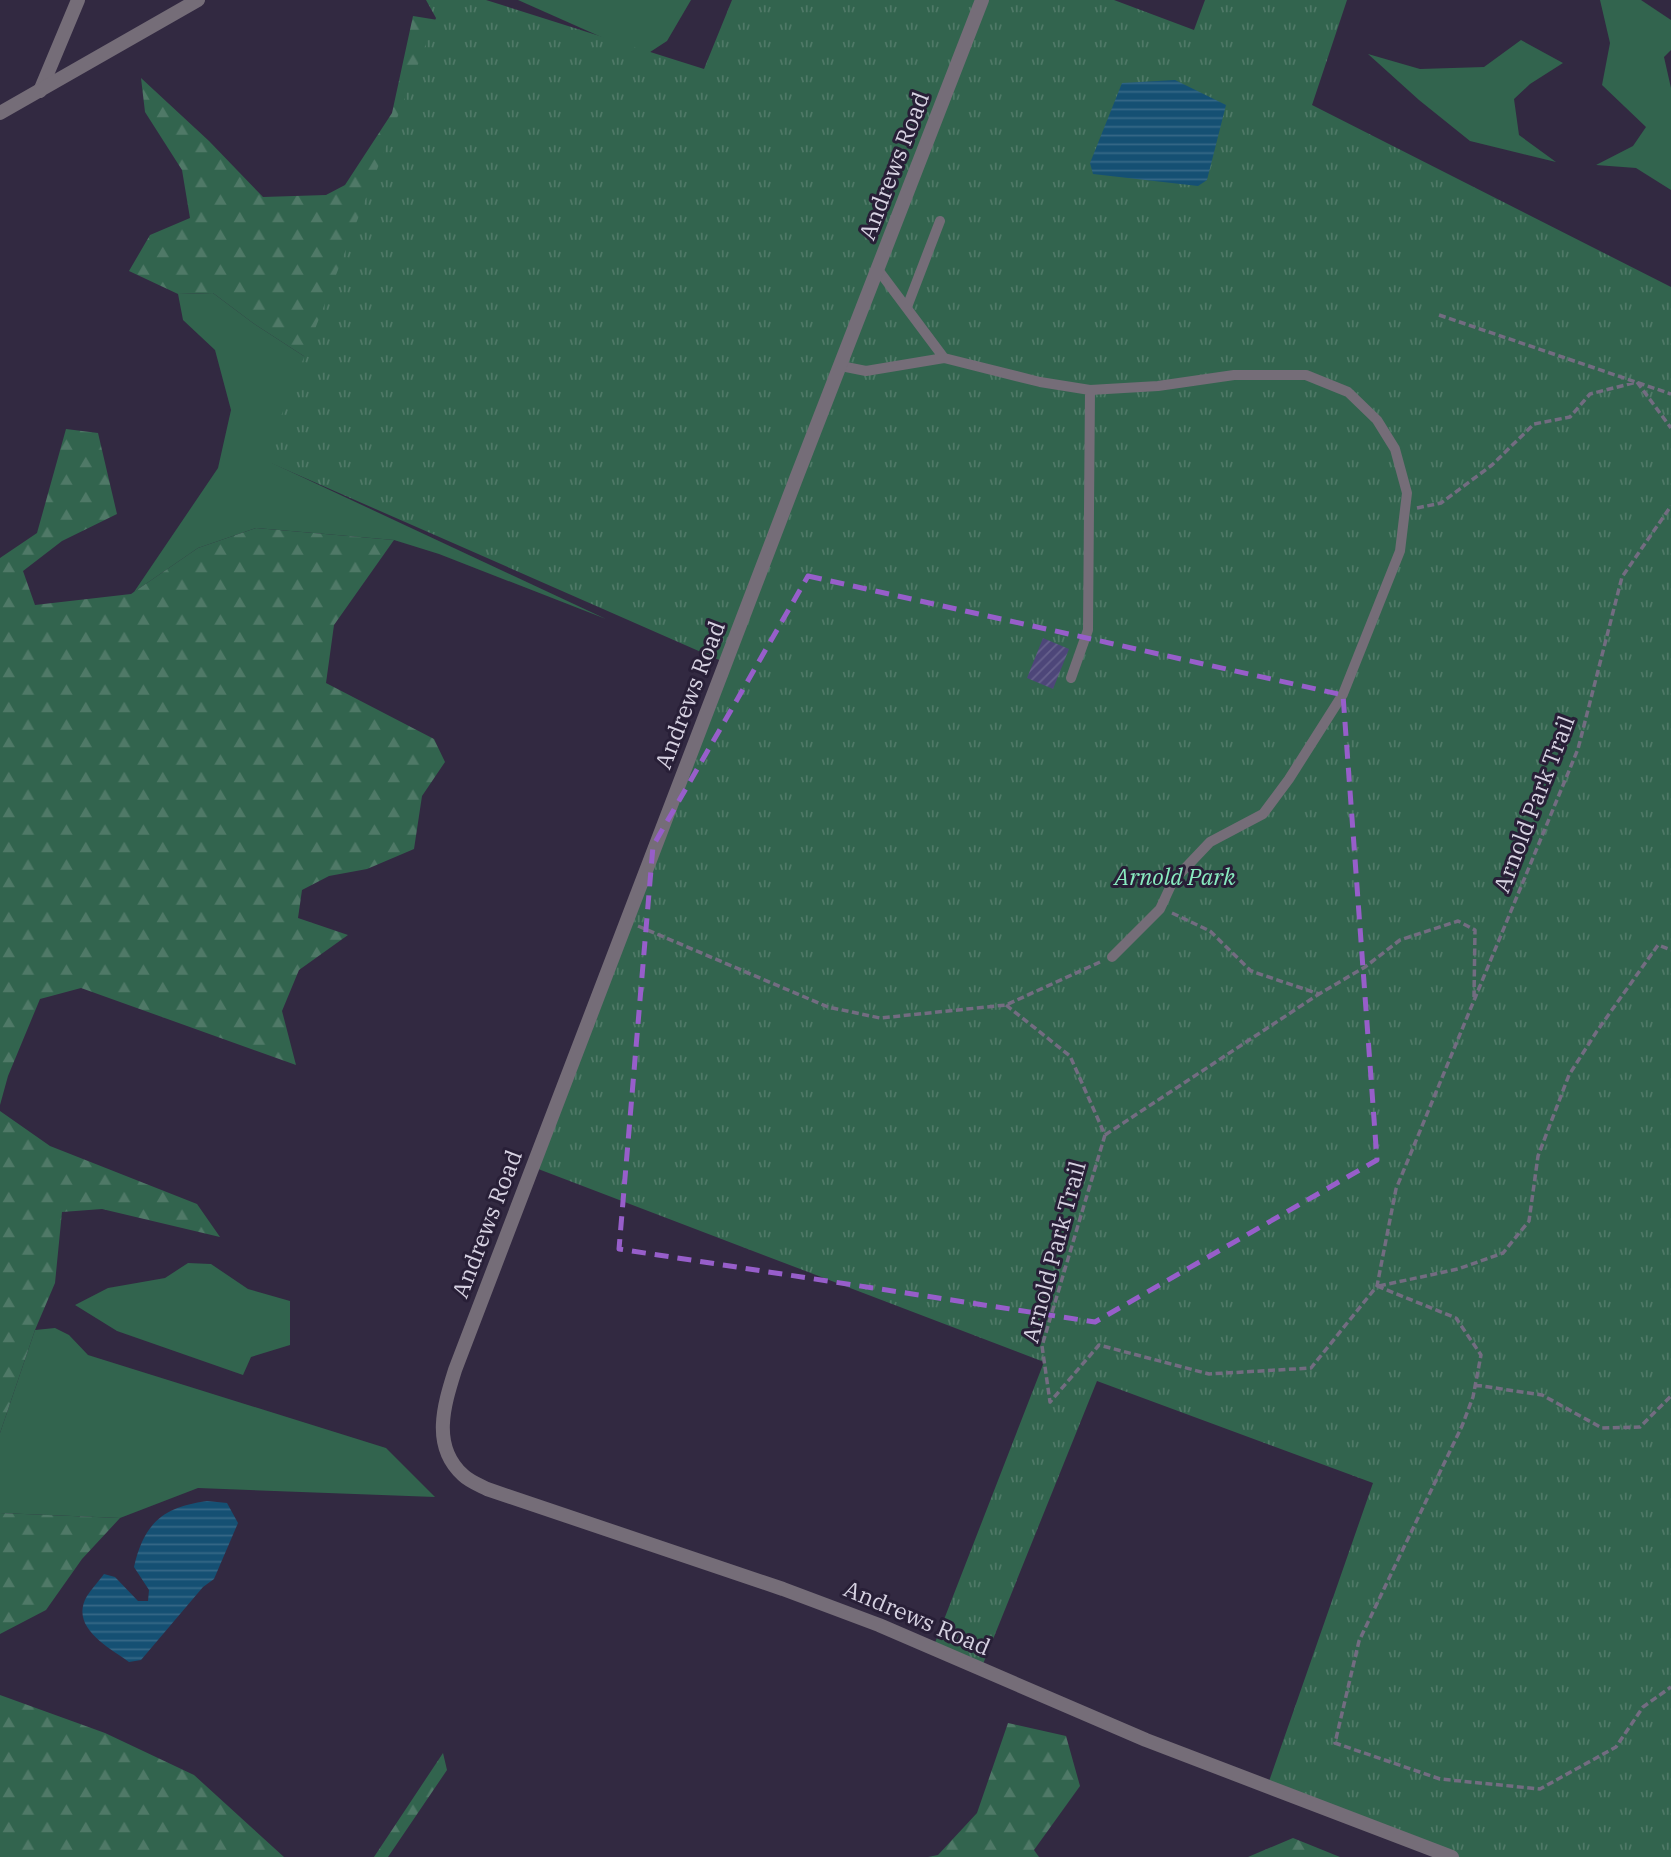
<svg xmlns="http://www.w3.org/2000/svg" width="1671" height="1857" viewBox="0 0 1671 1857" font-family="'IBM Plex Serif',serif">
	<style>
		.grass { fill: #32644e }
		.forest { fill: url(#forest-firs) }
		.park { fill: url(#park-tufts) }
		.water { fill: url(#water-rules) }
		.building { fill: url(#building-hatch) }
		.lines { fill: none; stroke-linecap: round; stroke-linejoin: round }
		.path { stroke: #736c81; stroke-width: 3.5; stroke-dasharray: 7 3.5; stroke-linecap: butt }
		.service { stroke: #756d78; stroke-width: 10 }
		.minor { stroke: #756d78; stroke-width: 14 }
		.tertiary { stroke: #756d78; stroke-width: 14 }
		.marked { fill: none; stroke: #975eca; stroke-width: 5; stroke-dasharray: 14 9; stroke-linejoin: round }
		.labels { text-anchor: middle; stroke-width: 6; stroke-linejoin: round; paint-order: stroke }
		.street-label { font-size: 23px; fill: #d7d2e2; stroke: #281f37 }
		.park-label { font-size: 23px; font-style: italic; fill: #89ecc0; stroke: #281f37 }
	</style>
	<defs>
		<pattern id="forest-firs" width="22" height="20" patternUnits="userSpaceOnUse" patternTransform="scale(1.75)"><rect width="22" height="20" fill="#32644e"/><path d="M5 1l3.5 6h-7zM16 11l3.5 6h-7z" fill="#4f7967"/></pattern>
		<pattern id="park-tufts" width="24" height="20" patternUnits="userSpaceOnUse" patternTransform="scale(1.75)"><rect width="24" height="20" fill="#32644e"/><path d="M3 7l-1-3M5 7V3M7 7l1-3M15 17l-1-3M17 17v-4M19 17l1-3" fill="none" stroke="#4f7967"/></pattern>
		<pattern id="water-rules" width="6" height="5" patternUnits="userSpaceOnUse" patternTransform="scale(1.75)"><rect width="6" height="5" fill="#155073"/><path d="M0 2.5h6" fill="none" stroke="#366887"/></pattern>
		<pattern id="building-hatch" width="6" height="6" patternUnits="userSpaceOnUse" patternTransform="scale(1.75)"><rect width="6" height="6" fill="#4d4679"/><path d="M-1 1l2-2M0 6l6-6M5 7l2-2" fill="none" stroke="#66608c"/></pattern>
	</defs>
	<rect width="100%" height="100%" fill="#322941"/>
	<path class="grass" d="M518,0H691L667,41L644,56Z
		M1600,0H1641L1671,20V50L1664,57L1671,88V190L1636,168L1596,165L1633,146L1646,127L1602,85L1610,43Z
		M1521,40L1563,63L1530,84L1514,99L1519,135L1556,162L1470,141L1419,100L1368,54L1420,69L1484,67Z
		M213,293L253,323L313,362L272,463L606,619L439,554L394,540L256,528L198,548L134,592L218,468L231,410L215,350L183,320L178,294Z
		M188,1263L211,1264L248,1289L290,1301V1345L251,1357L243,1375L117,1331L75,1305L108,1288L165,1278Z
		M55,1328L69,1335L88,1355L386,1448L435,1497L198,1488L120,1518L0,1513V1433L35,1330Z"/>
	<path class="forest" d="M413,16L444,21L313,362L253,323L213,293L178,294L129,271L150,235L190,218L182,170L145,112L141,78L209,141L263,197L326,195L345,185L392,113Z
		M66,429L98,433L117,514L62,541L23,571L35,605L131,594L198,548L256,528L394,540L334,625L326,683L434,739L445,762L422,796L414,849L367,869L329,876L302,890L298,918L348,935L299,970L282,1011L296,1065L81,988L40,999L8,1076L0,1105V558L37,533Z
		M0,1111L50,1146L197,1204L220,1237L102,1209L62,1212L55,1283L35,1330L0,1433Z
		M0,1513L120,1518L82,1559L46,1610L0,1634Z
		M0,1695L105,1733L194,1775L284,1857H0Z
		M1008,1723L1066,1736L1080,1786L1034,1850L1039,1857H928L938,1855L977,1813Z
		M443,1753L447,1770L388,1857H374Z
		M1293,1838L1340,1857H1248Z"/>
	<path class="park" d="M426,0H486L704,69L732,0H1114L1194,30L1205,0H1347L1312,105L1671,287V1857H1452L1267,1787L1373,1483L1097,1381L981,1669L931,1653L1044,1362L533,1167L726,663L264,460L436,18Z"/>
	<path class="water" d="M1175,80L1226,105L1207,180L1198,186L1093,174L1090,163L1122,83Z
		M207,1501L227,1503L238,1523L214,1579L203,1587L141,1660L129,1662C108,1647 69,1627 87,1596C92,1588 99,1581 104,1574L115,1577L138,1601H148L149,1590L134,1567C144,1523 163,1507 207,1501Z"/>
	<path class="building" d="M1043,638L1069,649L1053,689L1027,678Z"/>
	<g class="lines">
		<path class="path" d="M1439,315L1671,394
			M1417,508L1441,503L1492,465L1534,424L1570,417L1590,394L1637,382L1671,428
			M1172,913L1210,931L1251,971L1319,994L1365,967L1400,940L1458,921L1475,930L1474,997
			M638,926L828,1007L880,1018L1006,1005L1100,962
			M1006,1005L1070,1056L1105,1135L1042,1346L1050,1402L1099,1345L1209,1374L1311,1368L1377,1286L1396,1189L1578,749L1622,577L1671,506
			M1105,1135L1319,994
			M1377,1286L1456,1318L1481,1355L1473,1397L1462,1426L1359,1641L1335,1743L1440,1779L1540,1789L1616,1747L1643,1707L1671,1687
			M1379,1286L1458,1269L1503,1253L1529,1221L1538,1156L1569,1075L1597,1031L1658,945L1671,950
			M1475,1385L1542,1395L1602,1428L1640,1427L1671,1396"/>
		<path class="service" d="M879,271L944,358
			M907,307L940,221
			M841,366L866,371L944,358L1040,382L1090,390L1158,386L1234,375H1306L1348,392L1377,420L1395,449L1407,493L1400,551L1343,694L1289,779L1263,814L1210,842L1173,881L1160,909L1112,957
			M1071,678L1088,630L1090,390"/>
		<path class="minor" d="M982,0L797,476L455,1370C444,1405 431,1446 463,1475C469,1481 479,1485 487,1489L783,1589L879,1625L1146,1740L1452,1857
			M40,91L78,0"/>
		<path class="tertiary" d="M0,113L198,0"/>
	</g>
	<path class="marked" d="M808,576L1343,695L1377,1160L1095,1322L619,1249L653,846Z"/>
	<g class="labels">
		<g class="street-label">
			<text transform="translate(894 166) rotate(-69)" y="8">Andrews Road</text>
			<text transform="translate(690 695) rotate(-69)" y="8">Andrews Road</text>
			<text transform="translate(1534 804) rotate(-69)" y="8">Arnold Park Trail</text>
			<text transform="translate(487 1224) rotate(-69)" y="8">Andrews Road</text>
			<text transform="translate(1054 1252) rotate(-75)" y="8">Arnold Park Trail</text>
			<text transform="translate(917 1618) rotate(23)" y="8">Andrews Road</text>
		</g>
		<g class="park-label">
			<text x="1175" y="885">Arnold Park</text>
		</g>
	</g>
</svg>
